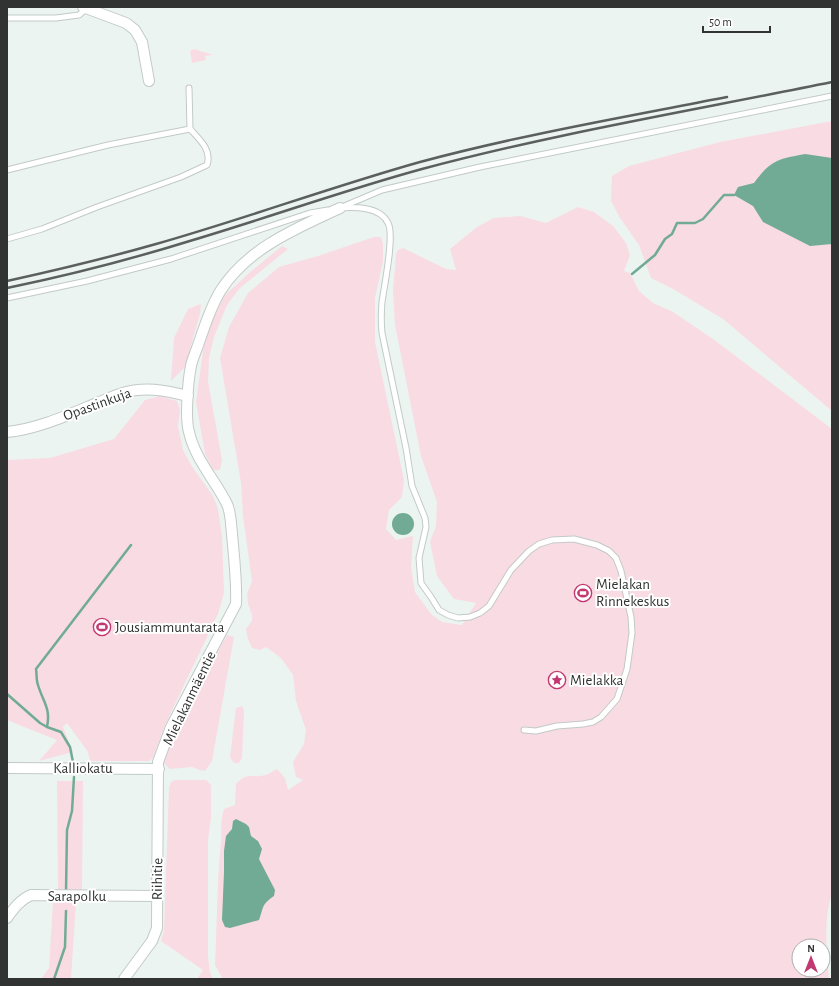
<svg xmlns="http://www.w3.org/2000/svg" width="839" height="986" viewBox="0 0 839 986" font-family="'Alegreya Sans',sans-serif">
	<style>
		.green { fill: #f9dbe3; fill-rule: evenodd }
		.water { fill: #71ab96 }
		.lines { fill: none; stroke-linecap: round; stroke-linejoin: round }
		.stream { stroke: #71ab96; stroke-width: 2.5 }
		.lane-casing { stroke: #c2cac7; stroke-width: 7 }
		.street-casing { stroke: #c2cac7; stroke-width: 12 }
		.lane { stroke: #fff; stroke-width: 5 }
		.street { stroke: #fff; stroke-width: 10 }
		.rail { stroke: #5b605e; stroke-width: 2.5 }
		.labels { text-anchor: middle; stroke-width: 4; stroke-linejoin: round; paint-order: stroke }
		.street-label { font-size: 15px; fill: #303332; stroke: #fff }
		.poi-label { font-size: 15px; fill: #303332; stroke: #fff; text-anchor: start }
	</style>
	<rect width="100%" height="100%" fill="#ecf4f1"/>
	<path class="green" d="M194,49L213,55L205,56L206,60L192,63L190,51Z
		M832,121V411L723,319L675,290L651,278L639,245L620,218L611,201L612,176L629,166L720,142Z
		M578,207L594,212L613,226L626,243L630,255L624,271L630,273L639,291L653,303L673,312L713,339L832,429V895C823,917 827,955 829,979H223L215,965C217,924 217,883 221,842C222,831 220,820 224,809L235,805L236,784C249,771 251,779 265,775C269,774 273,771 277,769L285,778L288,790L303,780L296,777L293,762L304,744L306,730L296,701L293,675L281,658L266,647L260,650L252,648L248,639L246,629L252,621V615L248,604L247,594L252,581L243,516L241,483L220,358L229,327L248,293L279,267L318,256L374,237H381L383,244V261L375,298V342L404,480L402,497L389,510L386,529L396,540L413,536L411,567L415,592L431,614L442,622L462,625L476,603L454,599L437,576L430,542L436,526L437,502L421,456L395,325L393,291L396,254L398,250L403,248L446,269L456,270L450,249L477,227L494,218L520,216L546,223ZM799,946H823V970H799Z
		M282,246L288,249L240,288L227,305L214,337L209,358L208,381L222,460L220,470H213L205,454L196,402L205,337L224,296L249,273Z
		M201,304L200,314L185,367L171,381L174,338L188,309Z
		M160,396L177,401L180,410L178,426L183,450L191,465L213,496L218,509L222,536L224,593L218,614L165,725L153,758L149,761H90L88,752L67,723L63,727L73,752L39,761L57,740L7,720V460L50,458L114,439L145,400Z
		M227,635L234,637L212,761L205,771L200,770L192,767L170,769L162,761L169,739Z
		M242,706L244,711L242,758L239,763H234L230,757L236,708Z
		M175,780H206L211,785V818L208,840V957L210,973L213,979H197L203,970L161,941L164,930L169,788L171,782Z
		M57,781H83L82,890L58,889Z
		M76,902L71,979H41L49,968L53,903Z"/>
	<path class="water" d="M805,154L832,158V244L810,246L763,222L753,206L734,195L738,187L754,183C771,160 778,159 805,154Z
		M392 524a11 11 0 1 1 22 0a11 11 0 1 1-22 0Z
		M236,819L246,824L249,827L251,836L258,841L262,849L259,859L275,890L274,896C261,905 264,907 259,920L230,928L225,927L222,920L224,872V851L226,836L232,829L233,821Z"/>
	<g class="lines">
		<path class="stream" d="M632,274L655,255L665,239L672,234L677,223H695L703,219L724,195H734
			M7,694L40,723L47,727L61,732L70,747L73,762
			M47,727C51,708 43,702 38,685C36,680 37,674 36,669L131,545
			M66,891L67,830L72,811L74,777
			M54,979L65,947L66,911"/>
		<defs>
			<path id="lane" d="M7,18H56L79,15L87,8
				M7,170L108,145L190,129
				M342,207L382,190L480,167L832,96
				M338,208C354,207 380,206 388,223C395,235 384,287 382,302C381,313 381,323 382,333L406,448L412,486L425,518L426,527L419,558L421,583L431,597L439,610L448,615L458,618L470,617L480,613L489,606L511,570L529,551L539,544L552,540L574,539L597,545L609,551L616,558L621,571L631,617L632,633L627,669L617,699L601,717L593,722L583,724L557,726L536,731L524,730
				M7,239L42,229L97,207L181,177L207,165C212,150 200,140 190,129L189,88
				M7,298L87,281L171,259L310,213L328,210"/>
			<path id="street" d="M83,7L126,23L135,30L142,42L149,81
				M7,432C38,429 68,415 97,403C110,398 123,391 137,390C155,388 171,392 188,396
				M7,768L159,769
				M7,918C14,908 20,900 31,895L157,896
				M124,979L152,941L157,928L158,762L171,727L236,604C237,581 234,557 232,534C231,525 231,513 227,504C215,480 195,459 189,432C185,419 188,380 191,366C192,360 195,354 197,348C204,329 210,307 221,290C248,248 297,228 340,208"/>
		</defs>
		<use href="#lane" class="lane-casing"/>
		<use href="#street" class="street-casing"/>
		<use href="#lane" class="lane"/>
		<use href="#street" class="street"/>
		<path class="rail" d="M7,281C57,270 107,258 156,244C244,219 331,187 420,162C521,135 624,117 727,97
			M7,288C70,275 132,259 193,240C270,217 345,190 422,169C557,133 695,110 832,82"/>
	</g>
	<defs>
		<symbol id="stadium-ring" viewBox="-11 -11 22 22"><circle r="9.5" fill="#fff" stroke="#c23871" stroke-width="1.5"/><path d="M0-5a6.5 5 0 1 0 0 10a6.5 5 0 1 0 0-10ZM-3.5-1.8h7v3.6h-7Z" fill="#c23871"/></symbol>
		<symbol id="sight-ring" viewBox="-11 -11 22 22"><circle r="9.5" fill="#fff" stroke="#c23871" stroke-width="1.5"/><path d="M0-6L1.8-2.2L6-1.7L2.9 1.2L3.7 5.4L0 3.3L-3.7 5.4L-2.9 1.2L-6-1.7L-1.8-2.2Z" fill="#c23871"/></symbol>
	</defs>
	<g fill-rule="evenodd">
		<use href="#stadium-ring" x="573" y="583" width="20" height="20"/>
		<use href="#stadium-ring" x="92" y="617" width="20" height="20"/>
		<use href="#sight-ring" x="547" y="670" width="20" height="20"/>
	</g>
	<g class="labels">
		<g class="street-label">
			<text transform="translate(97 404) rotate(-20)" y="5">Opastinkuja</text>
			<text transform="translate(189 698) rotate(-64)" y="5">Mielakanmäentie</text>
			<text x="83" y="773">Kalliokatu</text>
			<text transform="translate(157 879) rotate(-89)" y="5">Riihitie</text>
			<text x="77" y="901">Sarapolku</text>
		</g>
		<g class="poi-label">
			<text x="596" y="589">Mielakan<tspan x="596" dy="17">Rinnekeskus</tspan></text>
			<text x="115" y="632">Jousiammuntarata</text>
			<text x="570" y="685">Mielakka</text>
		</g>
	</g>
	<rect width="839" height="986" fill="none" stroke="#303332" stroke-width="16"/>
	<g transform="translate(811 958)"><circle r="19" fill="#ffffff" stroke="#acadad"/>
	<path d="M0-3L7 15L0 10L-7 15Z" fill="#c23871"/>
	<text y="-6" font-size="11" font-weight="bold" text-anchor="middle" fill="#303332">N</text>
	</g>
	<path d="M703 26v6h67v-6" fill="none" stroke="#303332" stroke-width="2"/>
	<text x="709" y="26" font-size="12" fill="#303332" stroke="#ffffff" stroke-width="3" paint-order="stroke">50 m</text>
</svg>
